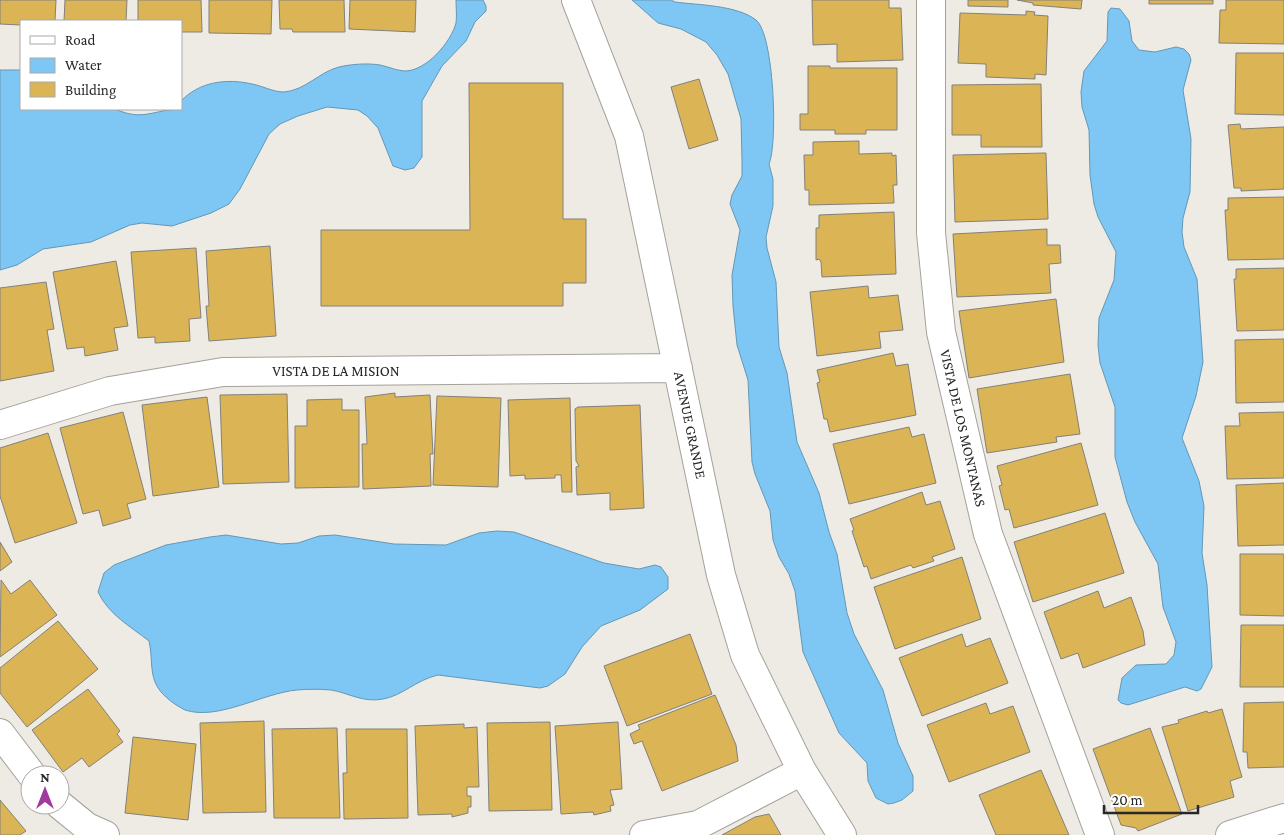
<svg xmlns="http://www.w3.org/2000/svg" width="1284" height="835" viewBox="0 0 1284 835" font-family="'Crimson Pro',serif">
	<style>
		.water { fill: #7ec7f4; stroke: #6497b6 }
		.building { fill: #dbb555; stroke: #83807a }
		.lines { fill: none; stroke-linecap: round; stroke-linejoin: round }
		.minor-casing { stroke: #a4a19a; stroke-width: 30 }
		.minor { stroke: #fff; stroke-width: 28 }
		.labels { text-anchor: middle; stroke-width: 4.5; stroke-linejoin: round; paint-order: stroke }
		.street-label { font-size: 15px; fill: #282724; stroke: #fff }
	</style>
	<rect width="100%" height="100%" fill="#eeebe4"/>
	<path class="water" d="M456,0H483L486,6V11L475,22L466,41L442,66L422,101V157L414,168L405,170L393,166L378,128L367,116L358,110L327,107L298,116L280,124L269,134L240,189L229,204L211,213L172,226L142,223L130,225L91,242L43,249L17,265L0,270V70H21V109H115C144,122 154,109 181,109V101C199,82 226,78 252,84C263,86 273,92 284,92C306,90 319,72 339,67C352,64 367,63 380,65C389,67 398,71 406,71C427,70 451,42 456,23C457,16 456,7 456,0Z
		M632,0H671L675,2C697,5 737,5 756,20C774,34 778,143 769,164L773,179V206L766,237L767,248L776,282L779,347L787,373L797,442L819,493L829,532L837,554L847,613L854,634L883,690L898,743L913,776V791L902,800L894,803L888,804L876,798L868,781L867,763L839,733L803,652L795,591L789,574L779,557L773,540L770,511L755,474L752,462L748,380L737,345L733,306L732,275L740,230L730,204L732,195L742,176V160L741,119L728,74L717,55L706,42L681,29L658,23Z
		M1111,8L1120,9L1129,21L1132,41L1139,50L1155,52L1176,47L1184,49L1189,54L1191,60L1183,90L1191,139L1190,192L1183,218L1182,232L1184,247L1197,279L1203,362L1196,396L1182,438L1199,481L1204,506L1202,553L1207,585L1212,667L1201,689L1197,691L1185,687L1128,705L1121,703L1118,700L1122,678L1136,665L1166,664L1174,655L1176,642L1163,607L1158,564L1135,522L1127,502L1115,457V407L1100,363L1098,345L1099,318L1114,280L1116,252L1098,217L1094,204L1090,175L1089,130L1082,107L1081,92L1084,71L1107,41L1108,12Z
		M497,531L514,532L604,563L639,569L655,565L661,567L668,577V589L640,610L601,626L582,647L565,674L548,686L540,688L438,675C416,680 402,696 383,699C363,703 349,693 331,690C320,689 308,689 297,690C263,693 218,721 185,710C179,707 171,702 166,697C147,680 154,663 149,641C130,626 109,615 98,592L104,573L114,565L166,545L210,537L226,535L281,544L298,543L319,536L335,535L394,544L446,545L479,533Z"/>
	<path class="building" d="M0,0H56L55,21H21V25L0,24Z
		M65,0H127L126,21H64Z
		M138,0H201L202,32H181V21H138Z
		M209,0H272L271,34L209,33Z
		M279,0H344L345,32H293L292,29H280Z
		M350,0H416L415,32L349,29Z
		M812,0H889V8H901L903,60L837,62V44L813,45Z
		M968,0H1008V7L968,6Z
		M1017,0H1082L1081,9L1033,5V3Z
		M1149,0H1213V4H1149Z
		M1226,0H1284V44L1219,43L1220,10H1226Z
		M1026,11L1035,12L1034,15L1048,16L1046,75L1035,74V79L986,77V64L958,63L960,13L1026,15Z
		M1236,53H1284V115L1235,114Z
		M808,66H830V68H897V130H866V134H835V130H800V114H808Z
		M699,79L718,140L689,149L671,87Z
		M469,83H563V219H586V283H563V306H321V230H470Z
		M1041,84L1042,147H981V135H952V85Z
		M1240,124L1241,129L1284,127V189L1241,191V188H1234L1228,125Z
		M859,141V154L892,153V156L896,155L897,185H893L894,203L809,205V190H805L804,155H813V142Z
		M1046,153L1048,219L955,222L953,155Z
		M1284,197V259L1228,260L1225,210H1228V198Z
		M894,212L896,274L822,277L821,262L819,259L816,260V228H819V215Z
		M1047,229V245H1060L1061,263L1049,264L1051,293L957,297L953,234Z
		M270,246L276,336L209,341L206,306H209L206,251Z
		M196,248L201,318L189,319L190,341L155,343V337L138,338L131,252Z
		M116,261L128,326L114,328L118,350L85,356L84,347L67,349L53,272Z
		M1284,268V330L1237,331L1234,279H1236V269Z
		M46,282L54,329L47,330L54,371L0,381V288Z
		M868,286L869,298L898,295L903,330L879,332L881,348L817,356L810,292Z
		M1056,299L1064,362L969,378L959,311Z
		M1284,339V402L1236,403L1235,340Z
		M893,353L896,366L908,364L916,415L830,432L827,419H824L817,383L820,382L817,370Z
		M1070,374L1080,434L1056,437L1057,442L987,453L977,389Z
		M395,393V397L430,395L433,454H430L431,486L363,489L362,444H367L365,397Z
		M287,394L289,482L223,484L220,395Z
		M437,396L501,398L498,487L433,485Z
		M207,397L219,487L153,496L142,405Z
		M570,398L572,492H562L561,475H555V478L525,479V475L510,476L508,400Z
		M342,399V410H359V487L295,488V426H307V400Z
		M640,405L644,508L610,510V493L577,495L576,467L579,466L576,461L575,409L578,407Z
		M123,412L146,499L127,504L131,518L103,526L99,510L83,514L60,428Z
		M1284,412V478L1227,479L1225,426H1240L1239,413Z
		M909,427L912,437L924,434L936,483L849,504L833,444Z
		M48,433L77,523L15,543L0,496V448Z
		M1081,443L1098,505L1014,528L1009,509L1005,510L999,486L1002,485L997,466Z
		M1284,483V545L1238,546L1236,485Z
		M922,492L926,505L940,501L955,549L932,557L934,561L913,568L911,565L871,579L867,566L864,567L852,531L854,530L850,519Z
		M1105,513L1124,573L1033,602L1014,542Z
		M0,542L12,562L0,571Z
		M1240,554H1284V616L1240,615Z
		M962,557L981,619L895,649L874,587Z
		M1,580L11,594L30,580L57,615L0,657Z
		M1098,591L1104,608L1131,597L1143,631L1145,645L1083,668L1078,653L1061,659L1044,612Z
		M58,621L98,669L27,727L0,693V668Z
		M1241,625H1284V687H1240Z
		M690,634L712,694L627,726L604,666Z
		M962,634L966,647L990,638L1008,683L922,716L899,658Z
		M88,689L120,731L117,734L123,742L89,767L82,758L63,772L32,730Z
		M715,695L736,745L738,761L662,791L642,741L634,744L630,734L640,729L638,725Z
		M1284,702V767L1248,768L1247,752H1243L1244,703Z
		M986,703L990,714L1013,706L1030,752L949,782L927,725Z
		M1222,709L1242,777L1230,781L1234,797L1188,811L1162,727L1179,723L1178,720L1207,711L1208,713Z
		M264,721L266,812L203,813L200,723Z
		M550,722L552,810L489,811L487,723Z
		M618,722L622,789L610,790L614,805L610,806L611,811L594,815L593,812L561,814L555,726Z
		M464,724V728L477,727L479,787H467V796H471V807H468V813L452,817V814L418,815L415,726Z
		M337,728L340,818H274L272,729Z
		M1150,728L1182,814L1138,831L1136,828L1121,825L1093,749Z
		M346,729H407L408,818L344,819L343,773H347Z
		M133,737L196,744L188,820L125,813Z
		M1041,770L1069,835H996L979,795Z
		M0,800L26,831L20,835H0Z
		M769,814L781,835H722L755,817Z"/>
	<g class="lines">
		<defs>
			<path id="minor" d="M576,0L629,136L721,575L745,655L802,771L842,835
				M931,0V233L941,332L988,534L1100,835
				M0,425L110,391L223,372L678,368
				M0,733L32,775
				M60,805L87,827L105,835
				M644,835L698,825L802,771
				M1230,835L1284,818"/>
		</defs>
		<use href="#minor" class="minor-casing"/>
		<use href="#minor" class="minor"/>
	</g>
	<g class="labels">
		<g class="street-label">
			<text x="336" y="376">VISTA DE LA MISION</text>
			<text transform="translate(690 425) rotate(78)" y="5">AVENUE GRANDE</text>
			<text transform="translate(963 428) rotate(77)" y="5">VISTA DE LOS MONTANAS</text>
		</g>
	</g>
	<rect x="20" y="20" width="162" height="90" fill="#ffffff" stroke="#a9a9a7"/>
	<rect x="30" y="36" width="25" height="8" fill="#ffffff" stroke="#a9a9a7"/>
	<text x="65" y="45" font-size="15" fill="#282724">Road</text>
	<rect x="30" y="58" width="25" height="15" fill="#7ec7f4" stroke="#a9a9a7"/>
	<text x="65" y="70" font-size="15" fill="#282724">Water</text>
	<rect x="30" y="82" width="25" height="15" fill="#dbb555" stroke="#a9a9a7"/>
	<text x="65" y="95" font-size="15" fill="#282724">Building</text>
	<g transform="translate(45 790)"><circle r="24" fill="#ffffff" stroke="#a9a9a7"/>
	<path d="M0-4L9 19L0 12L-9 19Z" fill="#a03a9e"/>
	<text y="-8" font-size="14" font-weight="bold" text-anchor="middle" fill="#282724">N</text>
	</g>
	<path d="M1104 805v8h94v-8" fill="none" stroke="#282724" stroke-width="2.5"/>
	<text x="1112" y="805" font-size="15" fill="#282724" stroke="#ffffff" stroke-width="4" paint-order="stroke">20 m</text>
</svg>
